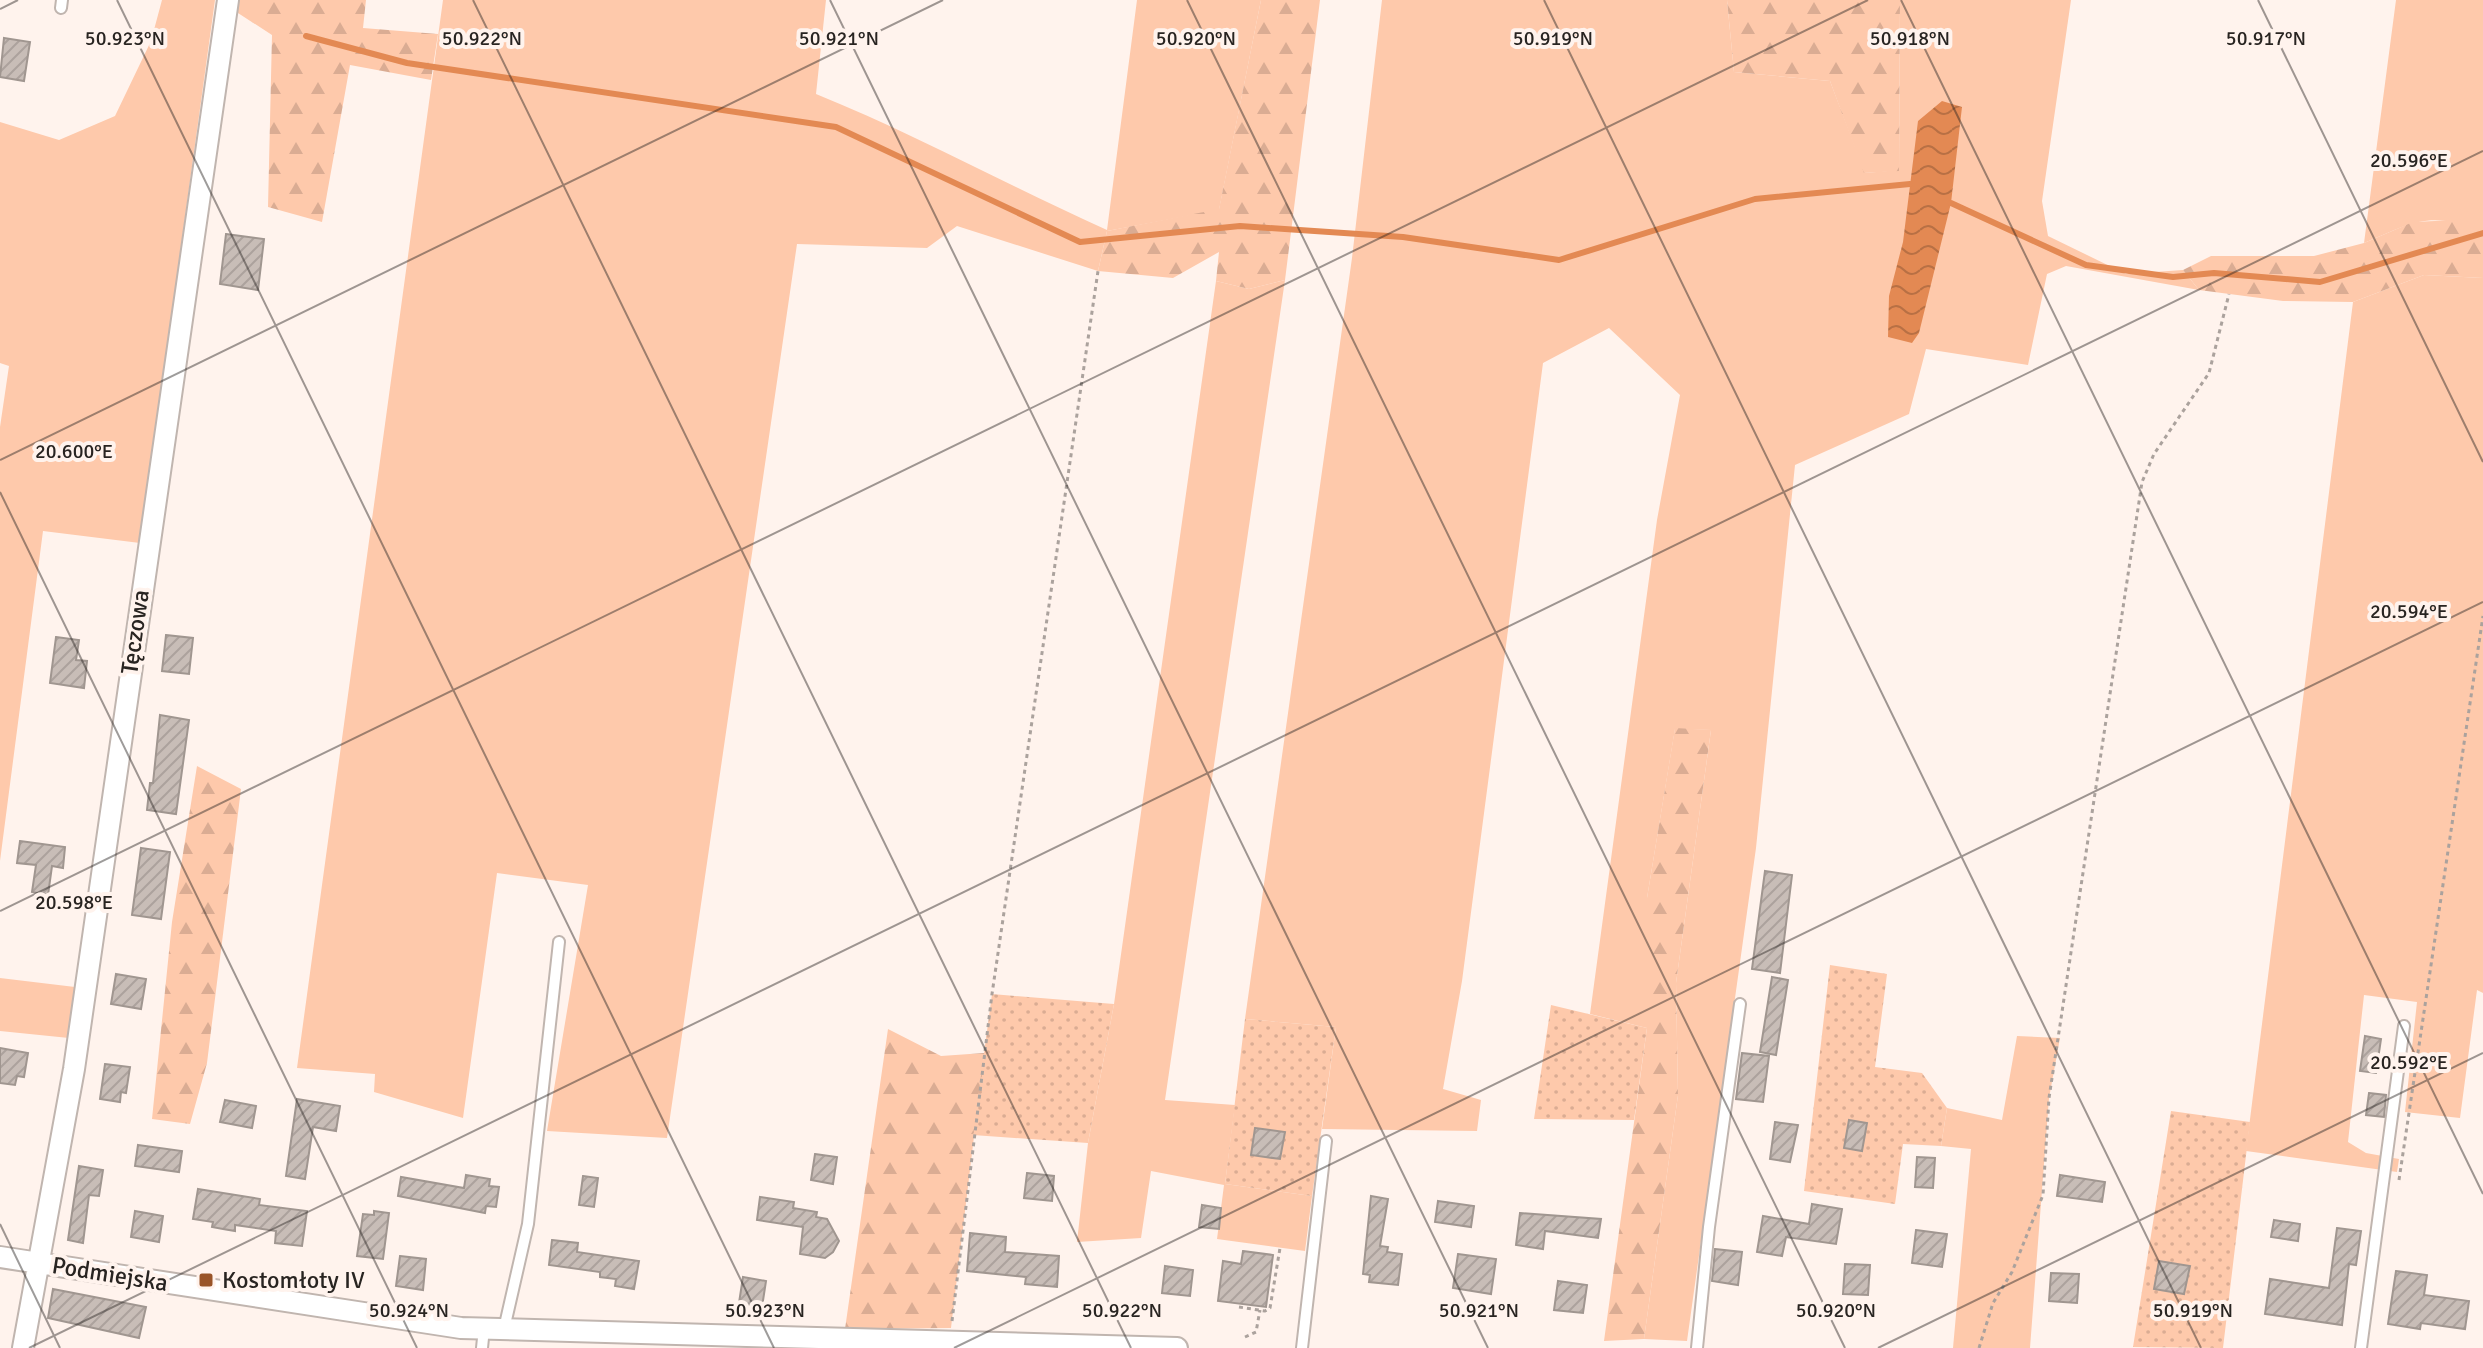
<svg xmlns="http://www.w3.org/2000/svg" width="2483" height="1348" viewBox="0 0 2483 1348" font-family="Signika,sans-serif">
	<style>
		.green { fill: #fec9ab }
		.forest { fill: url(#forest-firs) }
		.garden { fill: url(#garden-dots) }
		.water { fill: url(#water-waves) }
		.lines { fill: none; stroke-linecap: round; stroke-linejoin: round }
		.stream { stroke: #e38953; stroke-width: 6 }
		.building { fill: url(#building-hatch); stroke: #a09690; stroke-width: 2 }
		.service-casing { stroke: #c0b5af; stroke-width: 14 }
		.minor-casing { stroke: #c0b5af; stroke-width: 24 }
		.path { stroke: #aba29d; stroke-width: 3; stroke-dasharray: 4 4; stroke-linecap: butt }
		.service { stroke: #fff; stroke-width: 10 }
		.minor { stroke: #fff; stroke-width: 20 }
		.ticks { fill: none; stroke: #282421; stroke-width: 2; stroke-opacity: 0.45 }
		.poi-dot { fill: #995428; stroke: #fff3ed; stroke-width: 3 }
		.labels { text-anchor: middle; stroke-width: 8; stroke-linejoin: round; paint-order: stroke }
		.street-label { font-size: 24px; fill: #282421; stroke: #fff3ed }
		.poi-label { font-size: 24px; fill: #282421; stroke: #fff3ed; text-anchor: start }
		.ticks-label { font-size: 20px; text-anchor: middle; fill: #282421; stroke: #fff3ed; stroke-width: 8; stroke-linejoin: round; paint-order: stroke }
	</style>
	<defs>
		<pattern id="forest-firs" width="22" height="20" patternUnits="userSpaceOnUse" patternTransform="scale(2)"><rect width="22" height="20" fill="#fec9ab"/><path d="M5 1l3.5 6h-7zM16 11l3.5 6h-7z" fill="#daac93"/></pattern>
		<pattern id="garden-dots" width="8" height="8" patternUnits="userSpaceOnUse" patternTransform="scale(2)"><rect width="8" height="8" fill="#fec9ab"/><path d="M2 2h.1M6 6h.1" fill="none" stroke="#daac93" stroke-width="1.8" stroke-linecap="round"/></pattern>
		<pattern id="water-waves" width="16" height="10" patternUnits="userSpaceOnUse" patternTransform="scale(2)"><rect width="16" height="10" fill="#e38953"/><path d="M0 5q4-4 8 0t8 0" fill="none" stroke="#b87044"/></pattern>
		<pattern id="building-hatch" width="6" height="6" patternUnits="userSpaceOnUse" patternTransform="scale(2)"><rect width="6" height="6" fill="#c8bdb7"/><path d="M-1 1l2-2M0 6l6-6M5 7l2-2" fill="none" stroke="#aca29d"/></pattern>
	</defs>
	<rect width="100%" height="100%" fill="#fff3ed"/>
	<path class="green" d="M162,0H215L140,543L43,531L0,861V427L9,366L0,363V122L59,140L115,116L151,41Z
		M443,0H826L816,94C915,134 1009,186 1107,230L1137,0H1261L1219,210L1107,231L1098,271L957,226L927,248L797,244L667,1138L547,1131L588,885L497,873L463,1118L374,1092L375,1074L297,1068Z
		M1382,0H1727L1734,72L1830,81L1865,173L1899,170L1900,0H2071L2042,201L2048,236L2126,274L2183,270L2199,290L2066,266L2047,274L2028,365L1926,349L1909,414L1795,465L1756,848L1687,1341L1644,1339L1678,1095L1676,983L1711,730L1675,729L1647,898V1028L1590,1014L1657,520L1680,395L1609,328L1543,363L1462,981L1443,1089L1481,1100L1477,1131L1322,1129L1336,1027L1245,1019L1352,258Z
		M2396,0H2483V236C2436,207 2411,223 2364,243Z
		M2424,275L2483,278V993L2477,990L2460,1118L2405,1112L2417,1002L2364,995L2348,1142L2366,1153L2399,1159L2397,1172L2246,1151L2353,302Z
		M1285,280L1165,1100L1235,1105L1225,1184L1312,1196L1305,1251L1217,1239L1224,1185L1151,1171L1141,1238L1077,1242L1088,1143L1114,1004L1216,281L1249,289Z
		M0,978L75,987L69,1038L0,1031Z
		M2017,1036L2060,1038L2049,1098L2030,1348H1953L1971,1149L1941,1146L1947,1108L2002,1120Z"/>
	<path class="forest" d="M218,0H366L363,28L438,34L431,80L350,65L322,222L268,207L272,35Z
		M1261,0H1320L1285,280L1249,289L1216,281L1219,252L1173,278L1098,271L1107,231L1219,209Z
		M1727,0H1900L1899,171L1864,173L1830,81L1734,72Z
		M2457,220L2483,236V278L2424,275L2353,302L2283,301L2199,290L2183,270L2211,256H2314L2364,243L2413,222Z
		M1675,728L1711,730L1676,983L1678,1095L1644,1339L1604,1341L1647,1028V898Z
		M197,766L241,789L207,1063L190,1124L152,1119L172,922Z
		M888,1029L941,1056L984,1053L951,1328L845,1329Z"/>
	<path class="garden" d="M1830,965L1887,974L1875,1067L1922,1073L1947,1108L1941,1146L1903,1144L1895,1204L1804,1191Z
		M992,994L1114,1004L1088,1143L973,1135Z
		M1551,1005L1647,1028L1634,1120L1534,1119Z
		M1245,1019L1336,1027L1312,1196L1225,1184Z
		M2171,1111L2250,1122L2223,1348L2133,1347Z"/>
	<path class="water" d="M1942,101L1962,107L1951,203L1919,333L1912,343L1888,337L1889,296L1903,242L1918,121Z"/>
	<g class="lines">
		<path class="stream" d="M306,36L407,63L836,127L1080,242L1240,226L1403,237L1559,260L1755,199L1910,184
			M1951,203L2086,265L2173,277L2214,273L2320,282L2483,233"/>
	</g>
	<path class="building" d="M4,38L30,42L24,81L0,77Z
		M226,234L264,239L258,290L220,284Z
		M166,635L193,638L189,674L162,671Z
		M56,637L79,640L76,660L87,661L84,688L50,683Z
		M160,715L189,720L176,814L147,810L150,783H153Z
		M20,841L65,847L63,868L52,866L48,895L32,892L36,865L17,863Z
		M141,848L170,852L161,919L132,915Z
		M1765,871L1792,875L1780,973L1752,969Z
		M116,974L146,979L141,1009L111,1004Z
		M1772,977L1788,980L1776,1055L1760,1052Z
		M2365,1036L2381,1039L2376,1073L2360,1071Z
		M0,1048L28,1053L24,1077L17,1076L15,1085L0,1083Z
		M1742,1053L1769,1056L1763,1102L1736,1099Z
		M105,1064L130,1067L126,1093L121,1092L120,1102L100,1099Z
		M2369,1093L2386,1095L2384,1117L2366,1115Z
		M297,1099L340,1106L336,1131L313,1127L305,1179L286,1176Z
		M225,1100L256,1106L252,1128L220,1122Z
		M1849,1120L1867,1123L1862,1151L1844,1148Z
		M1775,1122L1798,1125L1790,1162L1770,1159Z
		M1255,1128L1285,1132L1280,1159L1251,1155Z
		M138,1145L182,1151L179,1172L135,1166Z
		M815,1154L837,1157L833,1184L811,1180Z
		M1917,1157L1935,1158L1933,1188L1915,1187Z
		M79,1166L103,1170L99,1196L89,1195L83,1243L68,1240Z
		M1027,1173L1054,1176L1052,1201L1024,1198Z
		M466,1175L490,1179L489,1186L499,1187L496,1207L486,1206L485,1213L398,1196L401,1177L464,1188Z
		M2060,1175L2105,1182L2102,1202L2057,1196Z
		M583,1176L598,1178L594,1207L579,1205Z
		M198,1189L260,1199L259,1205L307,1211L302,1246L275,1243L276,1231L235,1225V1231L223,1229L212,1227L213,1222L193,1219Z
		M1371,1196L1388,1199L1380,1246L1388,1247L1387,1252L1402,1254L1398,1285L1369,1282L1370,1275L1363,1274Z
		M760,1197L794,1202L793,1208L817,1212L816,1217L827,1219L839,1241L833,1252L825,1258L800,1254L803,1227L757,1220Z
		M1438,1201L1474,1206L1471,1227L1435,1222Z
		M1812,1204L1842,1209L1836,1244L1786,1237L1782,1256L1757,1252L1763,1216L1809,1224Z
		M1202,1205L1221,1208L1219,1229L1199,1227Z
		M135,1211L163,1216L159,1242L131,1237Z
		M374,1211L389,1213L383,1259L357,1256L363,1214L374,1215Z
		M1520,1213L1601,1219L1598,1238L1545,1231L1543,1249L1516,1245Z
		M2274,1220L2300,1224L2298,1241L2271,1237Z
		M2337,1228L2361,1231L2356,1265L2349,1264L2342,1325L2265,1314L2270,1279L2329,1288Z
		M1916,1230L1947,1234L1942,1267L1912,1263Z
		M970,1233L1006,1237L1005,1252L1059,1256L1057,1287L1025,1284L1026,1277L967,1271Z
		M552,1240L578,1243L577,1252L639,1261L634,1289L615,1286L616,1279L600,1277V1272L549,1265Z
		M1715,1249L1742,1252L1738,1285L1712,1281Z
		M1243,1251L1273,1255L1266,1307L1218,1301L1223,1261L1241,1264Z
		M1458,1254L1496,1259L1491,1294L1453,1288Z
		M400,1256L426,1259L423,1290L396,1286Z
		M2159,1261L2190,1266L2184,1294L2154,1289Z
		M1845,1264L1870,1265L1868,1295L1843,1294Z
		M1165,1266L1193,1270L1190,1296L1162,1293Z
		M2396,1271L2427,1275L2424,1295L2469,1301L2465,1329L2421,1323L2420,1329L2388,1324Z
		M2051,1273L2079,1274L2077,1303L2049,1301Z
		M743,1277L766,1281L762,1307L739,1303Z
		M1558,1281L1587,1285L1583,1313L1554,1310Z
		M53,1289L146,1307L139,1338L48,1318Z"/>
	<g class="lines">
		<defs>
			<path id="service" d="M61,8L62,0
				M504,1329L528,1224L559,942
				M482,1348L484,1328
				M1302,1348L1326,1141
				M1697,1348L1709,1227L1740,1004
				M2361,1348L2404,1026"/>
			<path id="minor" d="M0,1257L461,1328L1177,1348
				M23,1348L74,1069L228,0"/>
		</defs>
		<use href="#service" class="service-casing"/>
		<use href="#minor" class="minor-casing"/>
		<path class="path" d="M2399,1180L2483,616
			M1239,1307L1265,1311L1270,1308L1280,1248
			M952,1321L992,994L1098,271
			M1245,1337L1256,1332L1260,1310
			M1979,1348L1993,1303L2012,1272L2043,1195L2049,1098L2142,482L2154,454L2209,373L2229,294"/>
		<use href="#service" class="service"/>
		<use href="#minor" class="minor"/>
	</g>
	<path class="ticks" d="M117,0L774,1348M473,0L1131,1348M830,0L1488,1348M1187,0L1845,1348M1544,0L2201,1348M1901,0L2483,1194M2258,0L2483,462M0,9L18,0M0,460L943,0M0,492L417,1348M0,911L1868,0M0,1224L60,1348M29,1348L2483,151M954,1348L2483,602M1878,1348L2483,1053"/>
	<rect class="poi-dot" x="198" y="1272" width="16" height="16" rx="4"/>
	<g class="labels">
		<g class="street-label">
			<text transform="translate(135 632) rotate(-82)" y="8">Tęczowa</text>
			<text transform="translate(110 1274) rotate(9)" y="8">Podmiejska</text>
		</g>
		<g class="poi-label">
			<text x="222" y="1288">Kostomłoty IV</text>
		</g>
	</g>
	<g class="ticks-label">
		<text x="125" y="45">50.923°N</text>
		<text x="482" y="45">50.922°N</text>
		<text x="839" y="45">50.921°N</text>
		<text x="1196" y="45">50.920°N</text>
		<text x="1553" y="45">50.919°N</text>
		<text x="2266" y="45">50.917°N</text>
		<text x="1910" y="45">50.918°N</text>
		<text x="2409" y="167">20.596°E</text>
		<text x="74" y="458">20.600°E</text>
		<text x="2409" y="618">20.594°E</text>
		<text x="74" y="909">20.598°E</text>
		<text x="2409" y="1069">20.592°E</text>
		<text x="409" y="1317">50.924°N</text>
		<text x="765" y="1317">50.923°N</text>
		<text x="1122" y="1317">50.922°N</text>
		<text x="1479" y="1317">50.921°N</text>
		<text x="1836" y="1317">50.920°N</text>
		<text x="2193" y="1317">50.919°N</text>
	</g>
</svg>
